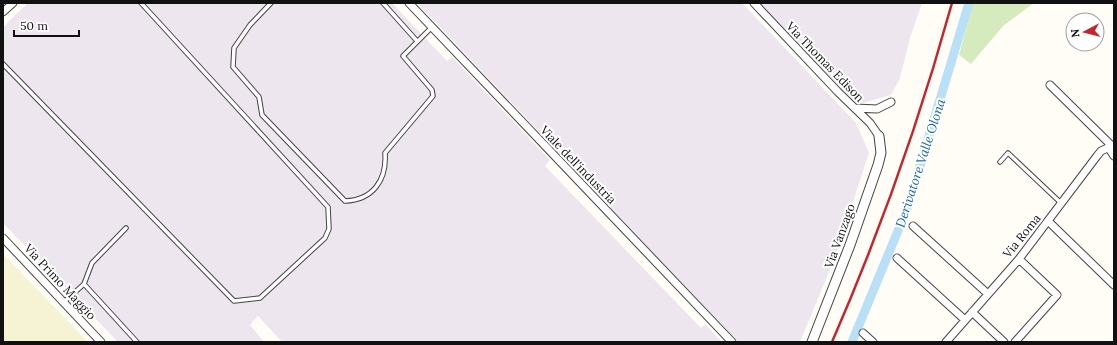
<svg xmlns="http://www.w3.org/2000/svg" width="1117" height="345" viewBox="0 0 1117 345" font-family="Lora,serif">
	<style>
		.industrial { fill: #eee6ef }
		.farmland { fill: #f6f3d4 }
		.green { fill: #d5ebbd }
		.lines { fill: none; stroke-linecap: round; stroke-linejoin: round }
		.canal { stroke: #b9e0f7; stroke-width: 9 }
		.service-casing { stroke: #444; stroke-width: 5.5 }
		.minor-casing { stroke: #444; stroke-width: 9 }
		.tertiary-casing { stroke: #444; stroke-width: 11 }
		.service { stroke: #fff; stroke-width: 3.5 }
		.minor { stroke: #fff; stroke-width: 7 }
		.tertiary { stroke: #fff; stroke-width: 9 }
		.rail { stroke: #c4262e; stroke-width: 2.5 }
		.labels { text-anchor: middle; stroke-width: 4; stroke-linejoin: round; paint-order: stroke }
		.street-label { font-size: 12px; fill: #111; stroke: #fff }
		.water-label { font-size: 13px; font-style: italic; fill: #1768a6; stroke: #fff }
	</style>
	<rect width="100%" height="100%" fill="#fffdf5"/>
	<path class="industrial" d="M28,3H392L447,61L452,57L550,160L545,166L701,328L705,324L722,342H282L258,316L250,325L264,342H118L3,223V27Z
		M417,3H742L856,123L869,153L834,260L800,342H738Z
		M760,3H922L910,38L900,78L891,95L856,105Z"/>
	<path class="farmland" d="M3,254L88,342H3Z"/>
	<path class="green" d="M973,3H1034L1003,26L971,64L959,55Z"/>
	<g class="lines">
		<path class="canal" d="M852,342L907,209L969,3"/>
		<defs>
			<path id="service" d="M271,3L250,25L234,48L233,67L259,97L262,115L345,201C373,200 387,180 385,153L433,96L432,90L403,56L432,27
				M383,3L417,41
				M3,64L234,301L260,298L325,238L329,229L328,207L141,3
				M1000,162L1008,153L1061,203
				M84,284L92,263L126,228
				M64,302L84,284L137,342"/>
			<path id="minor" d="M409,3L732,342
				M754,3L838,92L870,123L879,136
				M3,12L13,3
				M1050,85L1112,146
				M855,108L877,109L891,102
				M1108,147L1114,156
				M1048,221L1114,285
				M913,226L988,294
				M3,238L101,342
				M897,258L965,320
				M972,312L1004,342
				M863,333L873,342
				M946,342L1019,259L1097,156L1101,151L1114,145
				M1015,342L1057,295L1019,259"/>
			<path id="tertiary" d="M812,342L850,245L878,165L881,153L879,136"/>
		</defs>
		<use href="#service" class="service-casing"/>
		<use href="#minor" class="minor-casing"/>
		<use href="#tertiary" class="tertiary-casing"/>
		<use href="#service" class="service"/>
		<use href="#minor" class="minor"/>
		<use href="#tertiary" class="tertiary"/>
		<path class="rail" d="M832,342C880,232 920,119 952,3"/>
	</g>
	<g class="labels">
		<g class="street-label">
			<text transform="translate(825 62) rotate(46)" y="4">Via Thomas Edison</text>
			<text transform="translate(578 165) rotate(46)" y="4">Viale dell'industria</text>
			<text transform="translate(840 236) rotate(-70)" y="4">Via Vanzago</text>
			<text transform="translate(1022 236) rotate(-51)" y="4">Via Roma</text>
			<text transform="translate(60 282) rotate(47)" y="4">Via Primo Maggio</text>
		</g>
		<g class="water-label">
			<text transform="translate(920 163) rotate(-72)" y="5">Derivatore Valle Olona</text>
		</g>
	</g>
	<rect width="1117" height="345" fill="none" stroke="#111111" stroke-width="8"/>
	<g transform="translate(1085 32) rotate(263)"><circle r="19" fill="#ffffff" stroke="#a0a0a0"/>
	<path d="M0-3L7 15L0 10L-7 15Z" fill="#c4262e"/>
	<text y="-6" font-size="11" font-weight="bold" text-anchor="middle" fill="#111111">N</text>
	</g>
	<path d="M14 30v6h65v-6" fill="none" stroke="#111111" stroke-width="2"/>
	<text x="20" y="30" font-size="12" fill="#111111" stroke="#ffffff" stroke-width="3" paint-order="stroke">50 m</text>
</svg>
